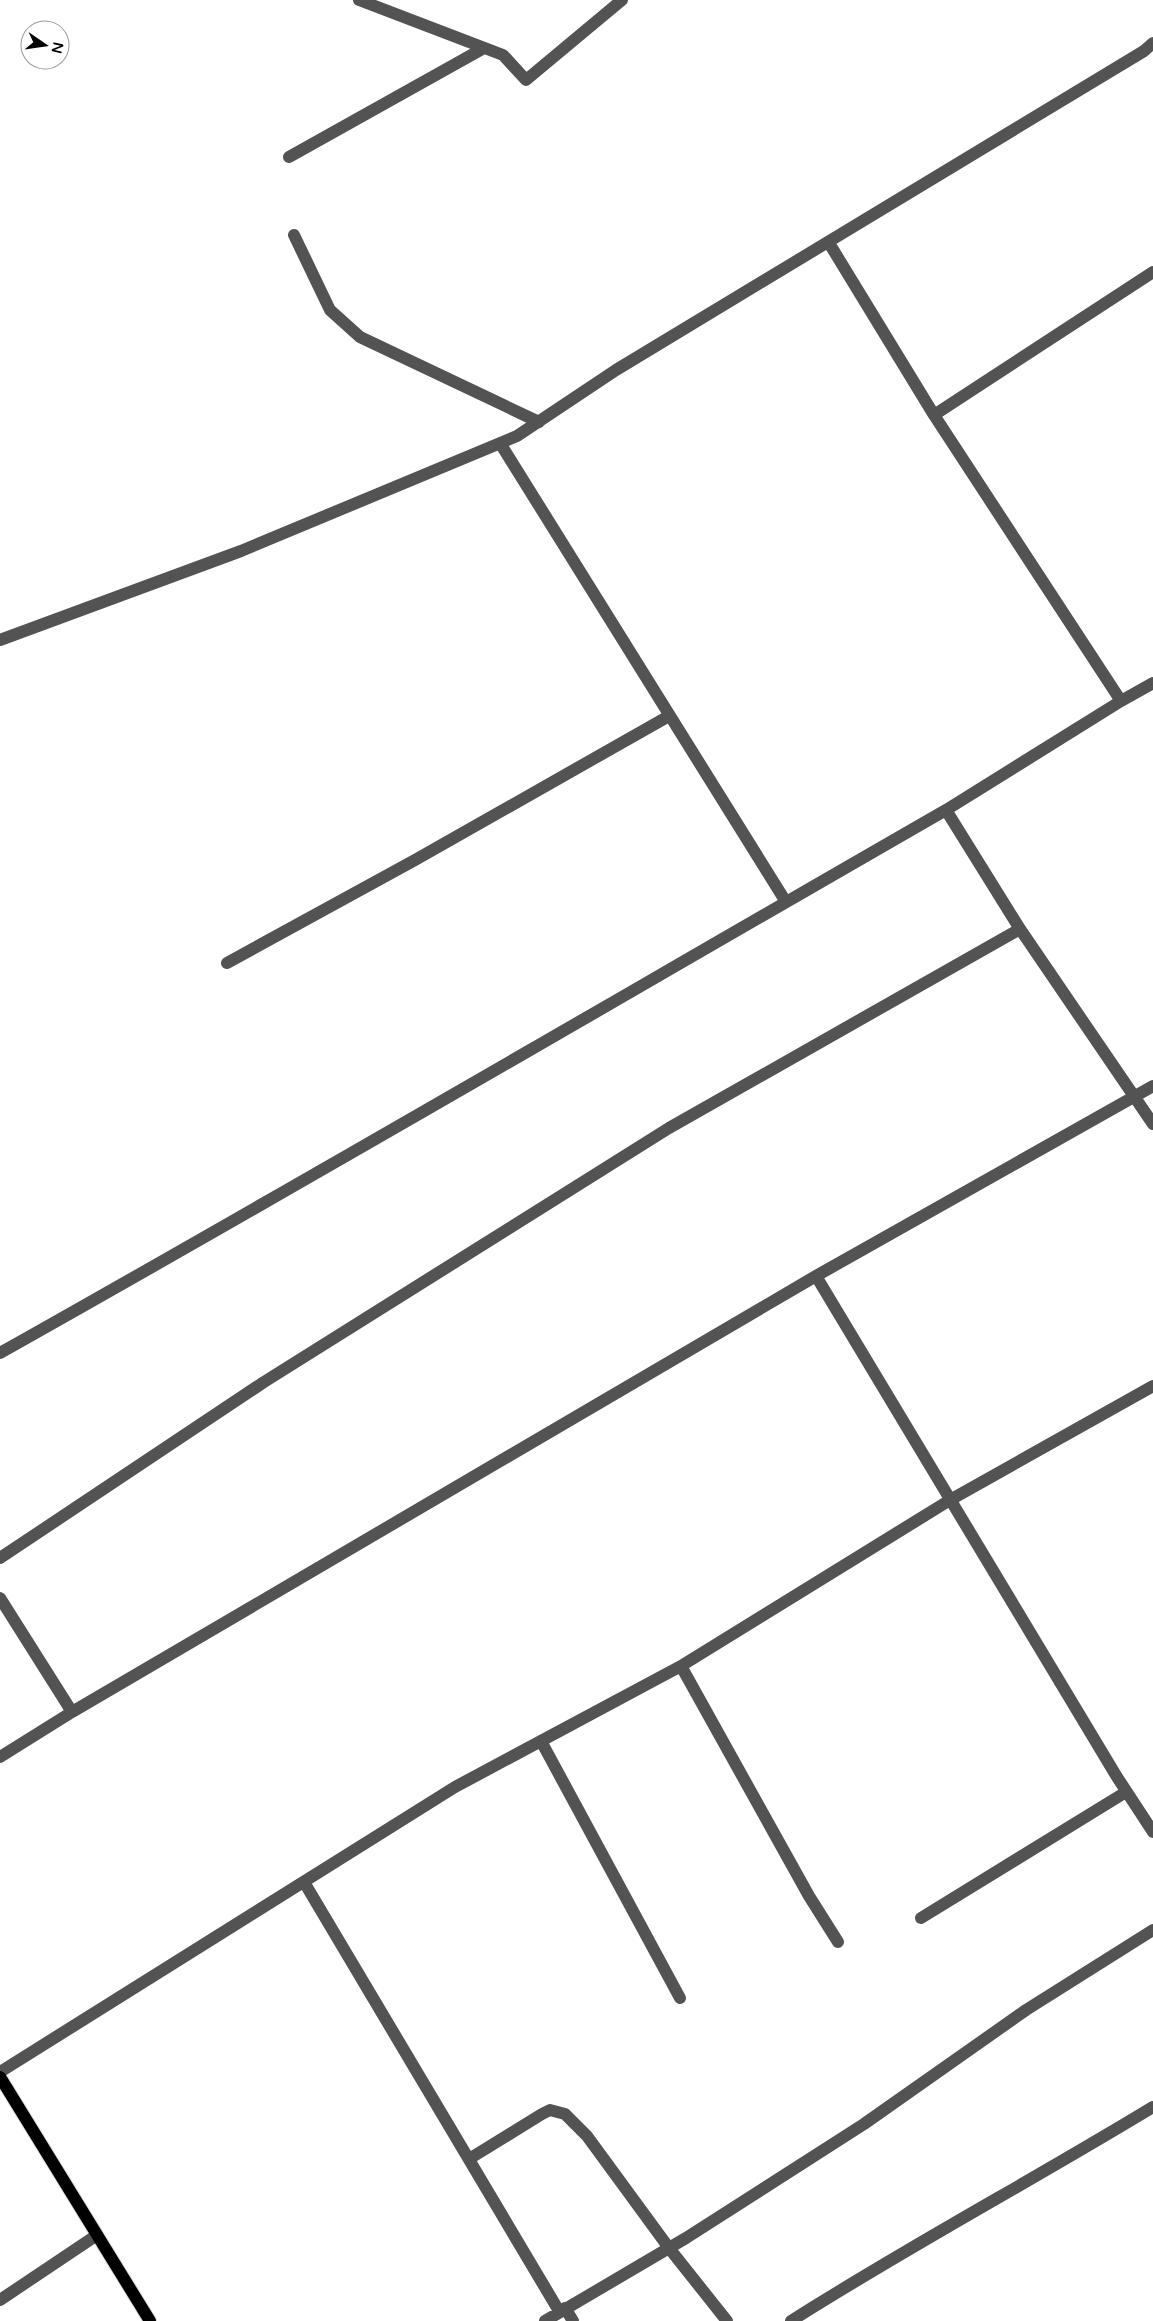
<svg xmlns="http://www.w3.org/2000/svg" width="1153" height="2321" viewBox="0 0 1153 2321" font-family="'Varela Round',sans-serif">
	<style>
		.lines { fill: none; stroke-linecap: round; stroke-linejoin: round }
		.major-casing { stroke: #dbdbdb; stroke-width: 14 }
		.minor { stroke: #535353; stroke-width: 12 }
		.major { stroke: #000; stroke-width: 12 }
	</style>
	<rect width="100%" height="100%" fill="#fff"/>
	<g class="lines">
		<defs>
			<path id="major" d="M0,2077L150,2321"/>
		</defs>
		<use href="#major" class="major-casing"/>
		<path class="minor" d="M359,0L503,55L526,80L622,0
			M289,157L484,48
			M294,235L330,310L360,337L539,422
			M829,243L934,415L1121,701L946,810L1020,929L1153,1124
			M934,415L1153,272
			M500,443L786,902
			M0,640L241,551L517,436L616,370L1144,51L1153,43
			M1121,701L1153,683
			M227,963L415,860L669,716
			M816,1276L1117,1777L1153,1832
			M0,1353C317,1175 631,991 946,810
			M0,1558L264,1382L669,1128L1020,929
			M0,1598L72,1712
			M681,1666L809,1896L838,1942
			M541,1741L680,1998
			M0,1757L72,1712L816,1276L1153,1086
			M304,1882L559,2311
			M921,1918L1126,1792
			M0,2072L455,1787L681,1666L950,1500L1153,1386
			M469,2159L542,2114L550,2110L565,2114L587,2136L669,2248L727,2321
			M0,2300L97,2235
			M565,2308L573,2321
			M545,2321L686,2238L864,2124L1026,2010L1153,1930
			M791,2321C909,2246 1033,2180 1153,2107"/>
		<use href="#major" class="major"/>
	</g>
	<g transform="translate(45 45) rotate(103)"><circle r="24" fill="#ffffff" stroke="#999999"/>
	<path d="M0-4L9 19L0 12L-9 19Z" fill="#000000"/>
	<text y="-8" font-size="14" font-weight="bold" text-anchor="middle" fill="#000000">N</text>
	</g>
</svg>
